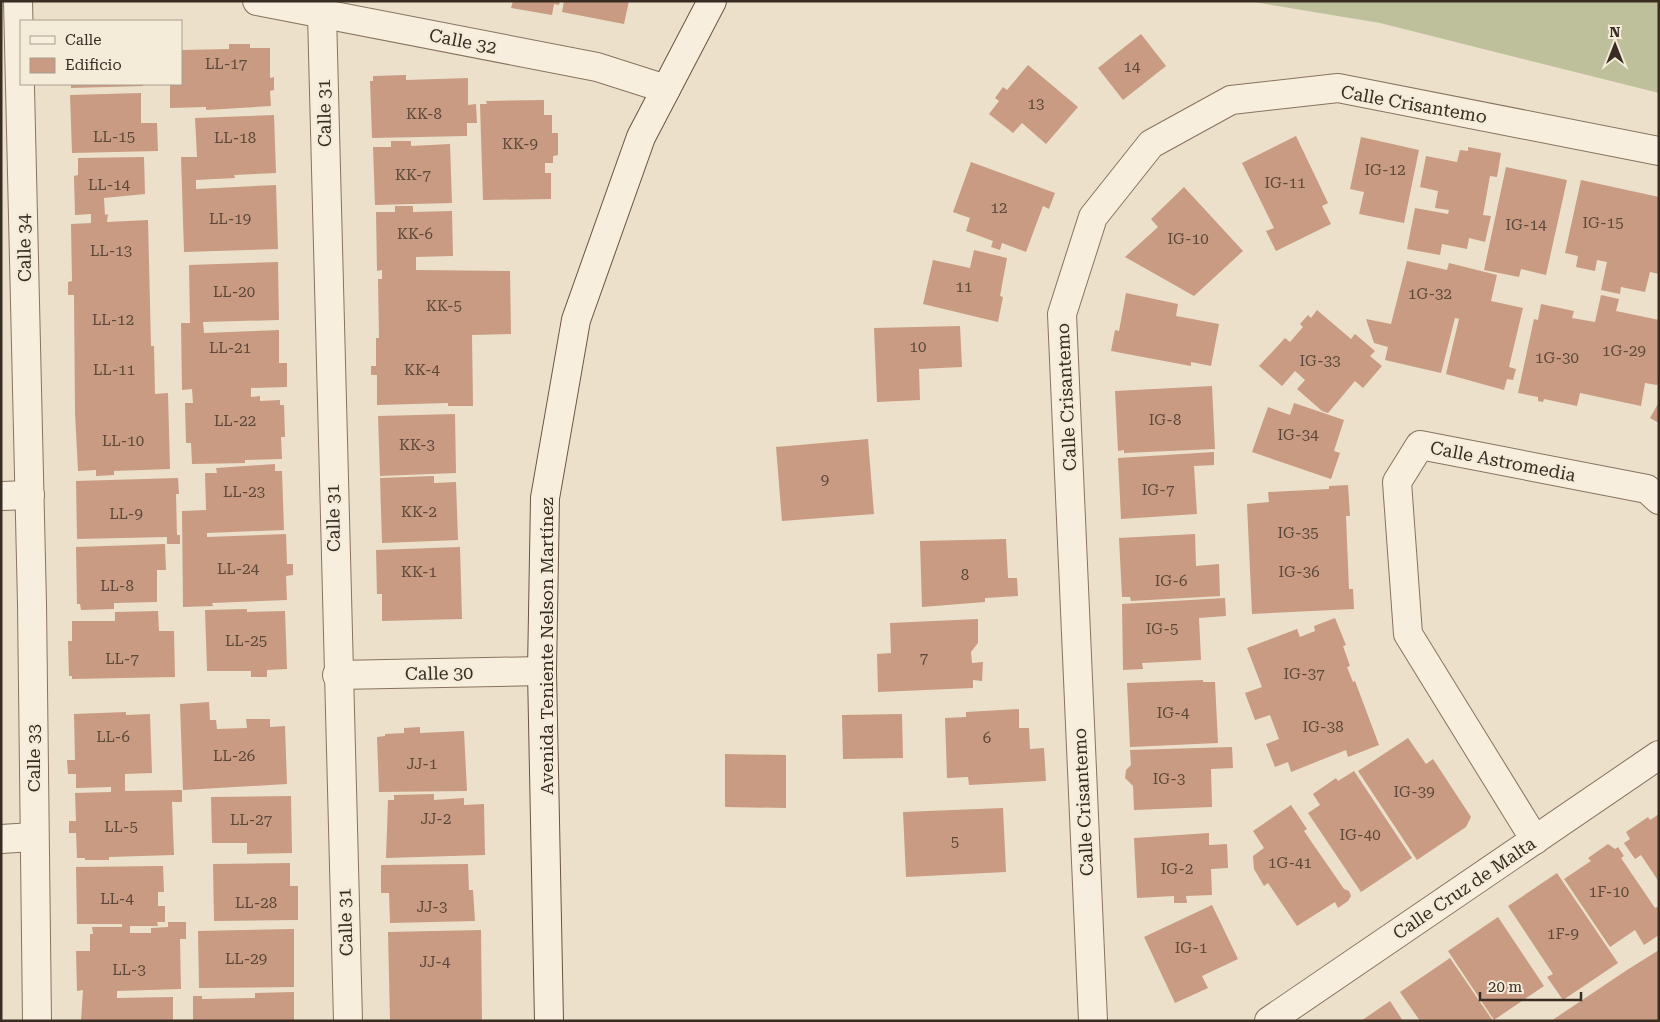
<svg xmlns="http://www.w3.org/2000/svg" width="1660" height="1022" font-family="'Roboto Serif',serif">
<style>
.cemetery{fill:#bec09c}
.building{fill:#c89b82}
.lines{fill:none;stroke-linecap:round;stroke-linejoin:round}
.street-casing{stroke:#88735f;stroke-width:30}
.secondary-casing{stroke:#6a5442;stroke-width:30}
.street{stroke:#f7eedd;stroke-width:28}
.secondary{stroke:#f7eedd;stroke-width:28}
.labels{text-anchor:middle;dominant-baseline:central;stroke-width:4.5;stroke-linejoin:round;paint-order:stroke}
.number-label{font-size:15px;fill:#5d483a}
.street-label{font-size:18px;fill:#392c22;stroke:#f4ebd9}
</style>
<rect width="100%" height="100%" fill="#ece0ca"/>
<path class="cemetery" d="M1248,1H1659V93L1380,23Z"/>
<g class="building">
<path d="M513,1H560L559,5L554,4L552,15L511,8Z"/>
<path d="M564,1H629L624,24L562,12Z"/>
<path d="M1141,34L1166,66L1123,100L1098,68Z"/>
<path d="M229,44H250V48H270V78L274,77V90L270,91L271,106L206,110V107L170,108V84H181V50L229,49Z"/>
<path d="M1028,65L1078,107L1046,144L1022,123L1013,133L989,114L999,101L995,98L1003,87L1007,90Z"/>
<path d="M406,75V80L468,78V105L476,104L477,123H467V136L372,138L370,81H373V76Z"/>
<path d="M71,84H143V86L71,88Z"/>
<path d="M141,93V123H157L158,151L72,153L70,95Z"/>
<path d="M544,100V115H552V133H558V155L553,156V163H545V173H551V199L483,200L480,104H487L486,101Z"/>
<path d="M274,115L276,173L234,175L235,178L196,180V189L276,185L278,249L184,252L181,157H197L195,118Z"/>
<path d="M1296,136L1328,203L1322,206L1331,224L1276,251L1266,231L1274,228L1242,163Z"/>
<path d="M1361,137L1419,150L1404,223L1359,214L1364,192L1350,189Z"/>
<path d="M391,141H411V146L450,144L452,203L375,205L373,147H391Z"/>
<path d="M1468,147L1501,153L1497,177L1490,176L1483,215L1491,216L1485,242L1469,238L1467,249L1442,244L1440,255L1407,249L1415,208L1448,214L1449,210L1435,208L1438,191L1420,187L1426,156L1457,162L1460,150L1468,151Z"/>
<path d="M144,157L145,194L104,198L105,215L108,214L107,222L148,220L151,346H154L155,394L168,393L170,469L114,471V475L96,476V470L78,471L75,413L74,295H68V282L72,281L71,224L91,223V214L75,215L74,176L78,175V158Z"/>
<path d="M971,162L1055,193L1049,209L1043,206L1026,252L1002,243L1000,250L991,247L993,241L966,231L970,218L953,212Z"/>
<path d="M1506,167L1567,180L1546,275L1521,269L1519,277L1484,270Z"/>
<path d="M1581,180L1659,197V274L1650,272L1645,292L1621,287L1620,294L1601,290L1607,262L1597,260L1595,271L1576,267L1578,256L1565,253Z"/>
<path d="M1184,187L1243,251L1194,296L1125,257L1158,227L1151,219Z"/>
<path d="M395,206H413V212L452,211L453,256L416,257V270L510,271L511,334L472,335L473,406H448V403L377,405V375H371V366H376V338H379L378,279H382V270L377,271L376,212H395Z"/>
<path d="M974,250L1007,258L1000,296L1003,297L998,322L923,304L933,260L970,268Z"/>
<path d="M1407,261L1447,270L1449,263L1497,275L1491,301L1523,308L1509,367L1516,369L1513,380L1507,379L1504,390L1446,374L1459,319L1455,318L1441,373L1385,360L1388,347L1374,343L1366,319L1391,324Z"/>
<path d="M278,262L279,320L203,322L204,333L279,330V363H287V387L251,388V397L260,396V401L280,400V405H284L285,437H281L282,459L245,460V463L192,464L191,443H186L185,403H193L192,389L182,390L181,323H190L189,265Z"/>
<path d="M1126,293L1178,304L1176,316L1219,324L1211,366L1191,362V366L1111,351L1115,330L1119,331Z"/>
<path d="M1601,295L1619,299L1616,311L1659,320V380L1657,385L1645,383L1641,406L1580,393L1577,406L1544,399L1543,402L1538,401V397L1518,393L1534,319L1538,320L1541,304L1574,311L1572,318L1595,322Z"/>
<path d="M1317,310L1351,339L1355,334L1375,351L1370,356L1382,366L1363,388L1355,381L1328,413L1322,411L1297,389L1305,380L1295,371L1282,386L1259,366L1285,338L1290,342L1303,327L1300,324L1308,315L1311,318Z"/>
<path d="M960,326L962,367L919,369L920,400L877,402L874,328Z"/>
<path d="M1212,386L1215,449L1124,453V450L1118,451L1115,391Z"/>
<path d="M1659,402V423L1650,418Z"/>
<path d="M1294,403L1344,420L1334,451L1340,453L1331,479L1252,452L1268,407L1290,415Z"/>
<path d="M455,414L456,473L380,476L378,416Z"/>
<path d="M868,439L874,514L782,521L776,447Z"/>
<path d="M1214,452V465L1194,466L1197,514L1121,519L1118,458Z"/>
<path d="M275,464V471H282L284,530L207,533V537L286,534L287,564H293V575L286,576L287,600L212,603L213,606L183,607L182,511L206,510L205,473H217L216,468Z"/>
<path d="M434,476V483L456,482L458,540L382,543L380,478Z"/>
<path d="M178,478L179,494H176L177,535H180V544H167V537L77,539L76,481Z"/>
<path d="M1348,485L1350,516H1346L1349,589H1353L1354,609L1252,614L1247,504L1269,502L1268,492L1329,489V486Z"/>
<path d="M1195,534L1196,566L1219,564L1220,596L1131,601L1130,597H1122L1119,538Z"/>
<path d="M1006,539L1008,578H1017L1018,596L985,598V602L922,607L920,541Z"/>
<path d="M165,544L166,570H157V602L114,603V609L81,610L80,604H77L76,547Z"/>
<path d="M460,547L462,619L382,621V594H377L376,550Z"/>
<path d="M1225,598L1226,616L1199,618L1201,660L1142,663L1143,669L1123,670L1122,604Z"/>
<path d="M247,609V612L285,611L287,669L267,670V677H251V671H207L205,610Z"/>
<path d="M158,611L159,631H174L175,677L72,679V676H69L68,641H72V621H115V612Z"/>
<path d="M1335,618L1346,645L1343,646L1350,666L1347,667L1353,682L1355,681L1379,745L1348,757L1346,750L1291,772L1288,762L1275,767L1266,744L1279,739L1270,715L1255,720L1245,693L1262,687L1247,648L1297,629L1300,637L1315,631L1314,626Z"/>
<path d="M978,619V643L971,652L972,663L983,662L982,681L973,680V688L878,692L877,654L891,653L890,623Z"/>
<path d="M1203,680V682H1215L1218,743L1130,747L1127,683Z"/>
<path d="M209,702L210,720H216L217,729L247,728L246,719H270V727L285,726L287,784L183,790L180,704Z"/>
<path d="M1019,709V728H1029L1030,749L1044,748L1046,781L969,785L968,777L947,778L945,718L966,717V712Z"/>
<path d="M126,712V715L150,714L152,773L125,774V791L182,790V802H172L174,855L109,857V860H85V858H77L76,833H69V821H76L75,793L111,792V787L76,788V774H68L67,760H75L74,714Z"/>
<path d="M902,714L903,758L843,759L842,715Z"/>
<path d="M420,727V733L464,731L467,791L379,792L377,737L385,736V734L404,733V728Z"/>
<path d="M1408,738L1426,764L1433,759L1471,817L1466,827L1417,860L1358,771Z"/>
<path d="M1232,747L1233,768L1211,769L1212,807L1134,810L1133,786L1125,778L1126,770L1131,765L1130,750Z"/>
<path d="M725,754L786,755V808L725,807Z"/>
<path d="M1354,771L1412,858L1361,892L1308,813L1320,805L1313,794L1336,778L1338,781Z"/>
<path d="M434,794V800L464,798V805L484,804L485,855L386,858L388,800H394V795Z"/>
<path d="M291,796L292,853L247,854V843H212L211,797Z"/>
<path d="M1291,805L1307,829L1304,831L1344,889L1349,891L1351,896L1348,901L1338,908L1335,902L1297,926L1268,883L1264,886L1254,869L1253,856L1264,848L1253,831Z"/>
<path d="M1003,808L1006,872L906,877L903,812Z"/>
<path d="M1659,814V882L1641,855L1635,859L1624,843L1630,839L1626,832L1648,817L1650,820Z"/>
<path d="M1209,833V845L1227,844L1228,868L1211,869L1212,895L1186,896L1187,903H1174V896L1137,898L1134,838Z"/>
<path d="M1608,844L1615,849L1618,847L1624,856L1621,858L1655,908L1659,906V935L1644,945L1635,930L1610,947L1564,879L1591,861L1588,858Z"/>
<path d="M290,863V886H298V920L214,921L213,864Z"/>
<path d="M468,864L469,890H473L475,921L390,923L389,893H381V865Z"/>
<path d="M163,866L164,892H158V906H165V922H157L158,926H130V933H151V928L168,927V922H186V939H180L181,989L117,991V998L173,997V1021H81L83,990L77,991L76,951H90V934H93L92,927H122V924H77L76,867Z"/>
<path d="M1557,873L1618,963L1563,1000L1547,977L1553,974L1508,906Z"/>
<path d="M1212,905L1238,959L1202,976L1208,988L1175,1003L1144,937Z"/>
<path d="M1498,917L1544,986L1494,1020L1448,951Z"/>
<path d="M294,929V987L199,988L198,931Z"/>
<path d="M481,930L482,1021H390L388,932Z"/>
<path d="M1659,950V1021H1551L1627,970Z"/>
<path d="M1450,958L1493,1021H1420L1400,992Z"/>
<path d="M294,992V1021H193V996H202V999L255,998V993Z"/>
<path d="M1390,1001L1403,1021H1361Z"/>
</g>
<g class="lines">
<g class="street-casing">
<g id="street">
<path d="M18,1L32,604L37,1021"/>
<path d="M257,1L597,67L666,89"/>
<path d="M322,14L348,1021"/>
<path d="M1,496L30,495"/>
<path d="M337,675L542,671"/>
<path d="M1,839L33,837"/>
<path d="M1535,840L1408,634L1397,482L1420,445L1647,489L1659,500"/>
<path d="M1093,1021L1062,314L1093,217L1151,144L1231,100L1338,88L1659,151"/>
<path d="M1269,1021L1659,755"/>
</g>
</g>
<g class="secondary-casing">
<path id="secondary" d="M549,1021L542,671L545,498L576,320L641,137L712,1"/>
</g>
<use href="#street" class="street"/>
<use href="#secondary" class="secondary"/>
</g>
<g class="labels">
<g class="number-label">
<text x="226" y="64">LL-17</text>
<text x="1132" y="67">14</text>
<text x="1036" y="104">13</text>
<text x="424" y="114">KK-8</text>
<text x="114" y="137">LL-15</text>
<text x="235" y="138">LL-18</text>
<text x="520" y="144">KK-9</text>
<text x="1385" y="170">IG-12</text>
<text x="413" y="175">KK-7</text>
<text x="1285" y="183">IG-11</text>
<text x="109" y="185">LL-14</text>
<text x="999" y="208">12</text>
<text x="230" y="219">LL-19</text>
<text x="1603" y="223">IG-15</text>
<text x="1526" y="225">IG-14</text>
<text x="415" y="234">KK-6</text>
<text x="1188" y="239">IG-10</text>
<text x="111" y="251">LL-13</text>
<text x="964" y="287">11</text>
<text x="234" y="292">LL-20</text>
<text x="1430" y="294">1G-32</text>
<text x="444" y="306">KK-5</text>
<text x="113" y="320">LL-12</text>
<text x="918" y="347">10</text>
<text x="230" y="348">LL-21</text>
<text x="1624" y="351">1G-29</text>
<text x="1557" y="358">1G-30</text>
<text x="1320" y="361">IG-33</text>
<text x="114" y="370">LL-11</text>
<text x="422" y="370">KK-4</text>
<text x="1165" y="420">IG-8</text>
<text x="235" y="421">LL-22</text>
<text x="1298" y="435">IG-34</text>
<text x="123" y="441">LL-10</text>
<text x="417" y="445">KK-3</text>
<text x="825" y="480">9</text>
<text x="1158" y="490">IG-7</text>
<text x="244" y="492">LL-23</text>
<text x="419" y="512">KK-2</text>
<text x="126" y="514">LL-9</text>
<text x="1298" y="533">IG-35</text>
<text x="238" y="569">LL-24</text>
<text x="419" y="572">KK-1</text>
<text x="1299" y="572">IG-36</text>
<text x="965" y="575">8</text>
<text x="1171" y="581">IG-6</text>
<text x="117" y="586">LL-8</text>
<text x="1162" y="629">IG-5</text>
<text x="246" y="641">LL-25</text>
<text x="924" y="658">7</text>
<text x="122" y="659">LL-7</text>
<text x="1304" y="674">IG-37</text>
<text x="1173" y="713">IG-4</text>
<text x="1323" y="727">IG-38</text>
<text x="113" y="737">LL-6</text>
<text x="987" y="738">6</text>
<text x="234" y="756">LL-26</text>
<text x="422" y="764">JJ-1</text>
<text x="1169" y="779">IG-3</text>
<text x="1414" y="792">IG-39</text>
<text x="436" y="819">JJ-2</text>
<text x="251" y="820">LL-27</text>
<text x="121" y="827">LL-5</text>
<text x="1360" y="835">IG-40</text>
<text x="955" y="842">5</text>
<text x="1290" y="863">1G-41</text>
<text x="1177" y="869">IG-2</text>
<text x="1609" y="892">1F-10</text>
<text x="117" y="899">LL-4</text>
<text x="256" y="903">LL-28</text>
<text x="432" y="907">JJ-3</text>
<text x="1563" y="934">1F-9</text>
<text x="1191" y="948">IG-1</text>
<text x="246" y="959">LL-29</text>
<text x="435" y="962">JJ-4</text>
<text x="129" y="970">LL-3</text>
</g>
<g class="street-label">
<text transform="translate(463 41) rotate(11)">Calle 32</text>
<text transform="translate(1414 104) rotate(10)">Calle Crisantemo</text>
<text transform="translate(324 113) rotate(-91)">Calle 31</text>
<text transform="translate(24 248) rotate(-91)">Calle 34</text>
<text transform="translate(1066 397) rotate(-93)">Calle Crisantemo</text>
<text transform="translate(1503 461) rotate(11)">Calle Astromedia</text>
<text transform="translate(333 518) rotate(-91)">Calle 31</text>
<text transform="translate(546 646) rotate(-90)">Avenida Teniente Nelson Martínez</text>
<text transform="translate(439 673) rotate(-1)">Calle 30</text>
<text transform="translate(33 758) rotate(-90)">Calle 33</text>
<text transform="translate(1083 802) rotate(-93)">Calle Crisantemo</text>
<text transform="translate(1464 888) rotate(-34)">Calle Cruz de Malta</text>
<text transform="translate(345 922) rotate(-92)">Calle 31</text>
</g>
</g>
<rect width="1660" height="1022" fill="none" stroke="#392c22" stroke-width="5"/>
<rect x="20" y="20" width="162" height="65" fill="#f4ebd9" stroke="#a99f90"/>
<rect x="30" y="36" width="25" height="8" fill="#f7eedd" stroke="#a99f90"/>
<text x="65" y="45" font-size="15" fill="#392c22">Calle</text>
<rect x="30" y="58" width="25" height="15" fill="#c89b82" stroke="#a99f90"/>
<text x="65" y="70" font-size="15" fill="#392c22">Edificio</text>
<g transform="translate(1615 45)" stroke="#f4ebd9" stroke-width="4" paint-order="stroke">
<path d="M0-4L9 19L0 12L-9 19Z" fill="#392c22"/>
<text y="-8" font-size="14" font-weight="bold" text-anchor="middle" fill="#392c22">N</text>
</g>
<path d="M1480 992v8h101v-8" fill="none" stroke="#392c22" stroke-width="2.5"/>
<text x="1488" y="992" font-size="15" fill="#392c22" stroke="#f4ebd9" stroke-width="4" paint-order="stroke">20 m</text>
</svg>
